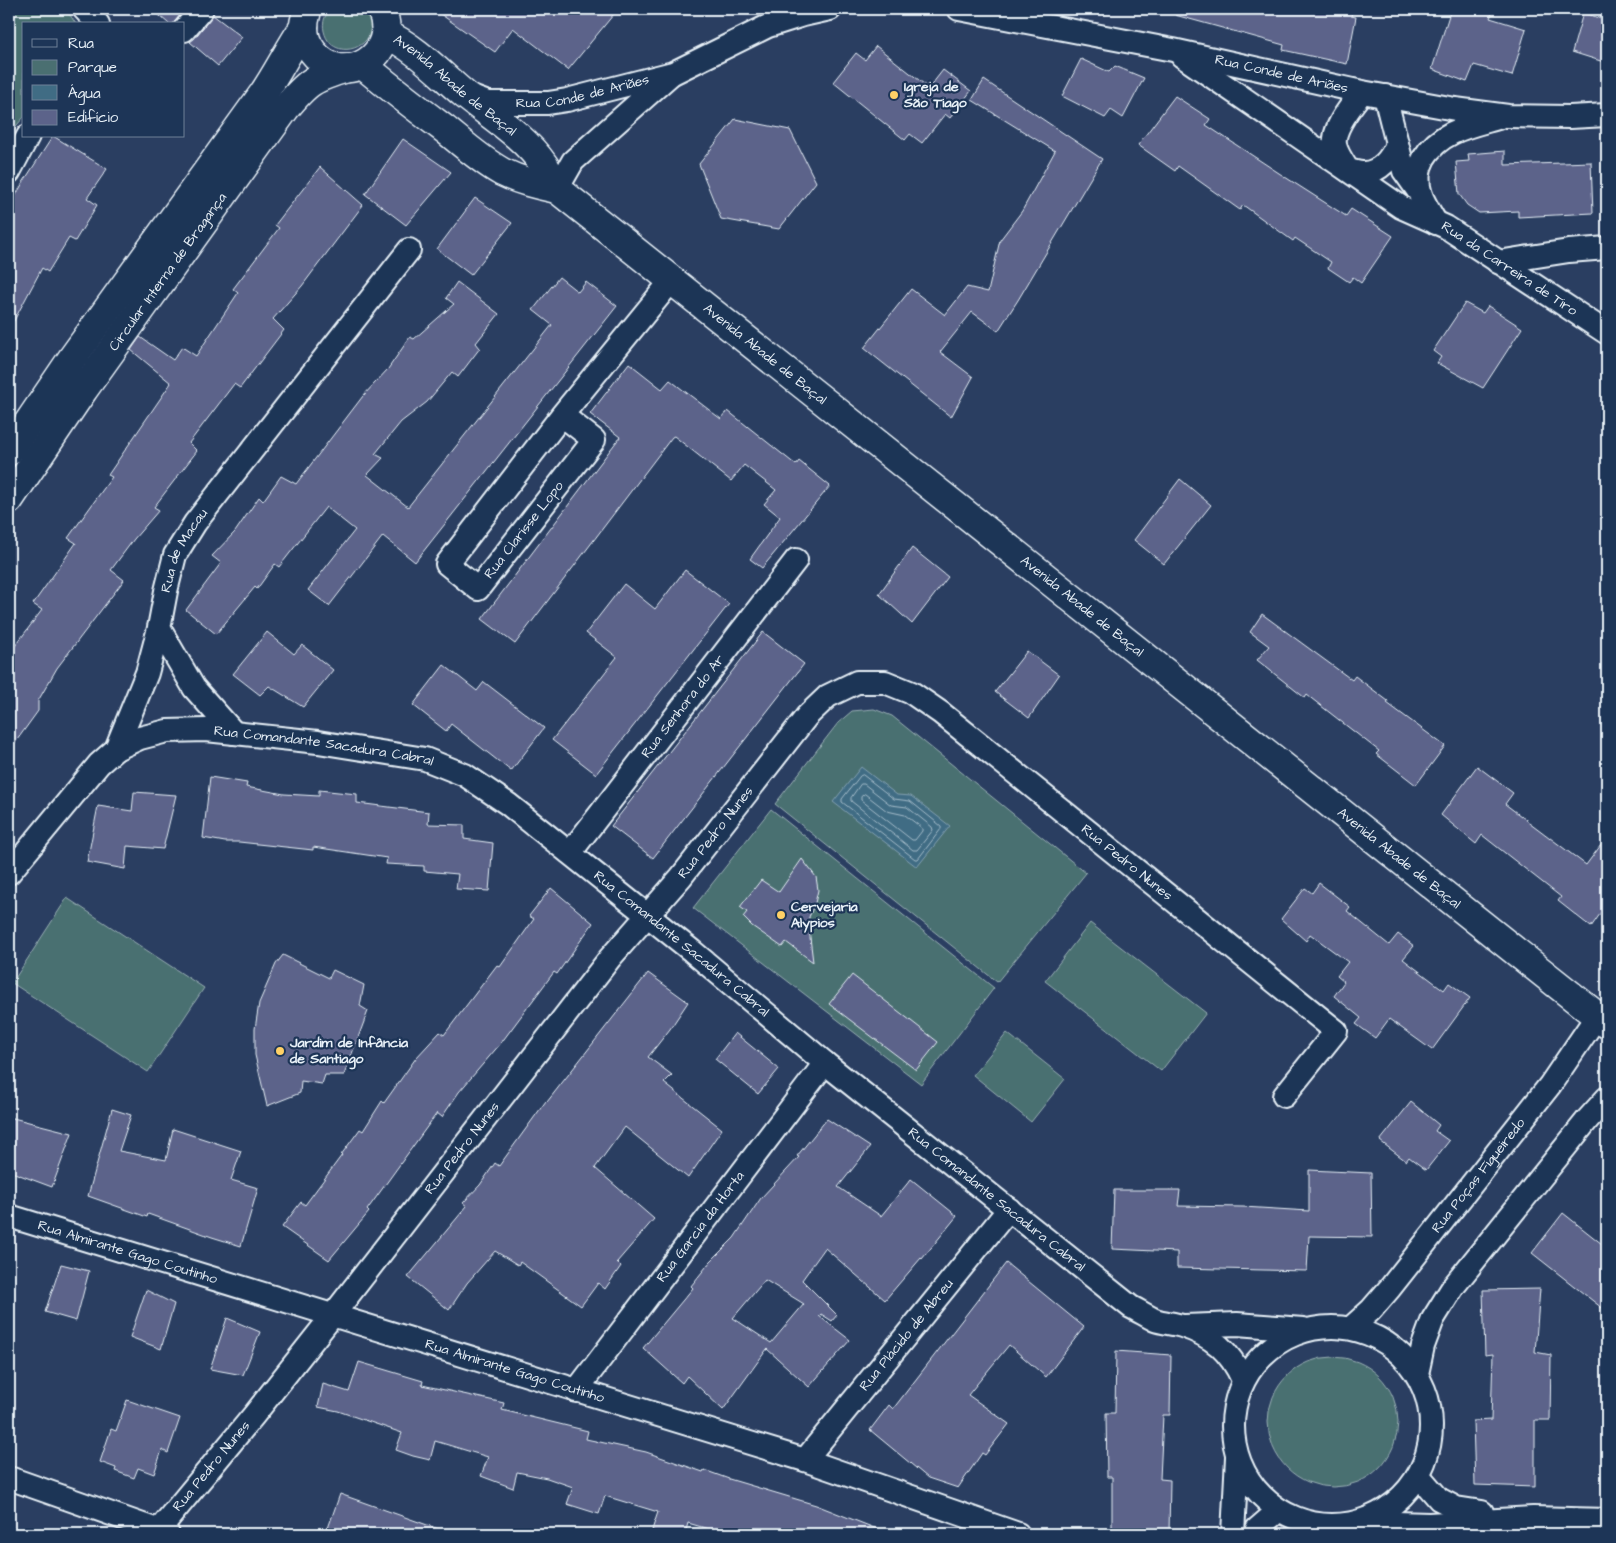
<svg xmlns="http://www.w3.org/2000/svg" width="1616" height="1543" font-family="'Architects Daughter',sans-serif">
<style>
.green{fill:#4a6f71;stroke:#99b0b4}
.water{fill:#406c84;stroke:#83a1b2}
.lines{fill:none;stroke-linecap:round;stroke-linejoin:round}
.shore{stroke:#a5bcca;stroke-width:1}
.building{fill:#5c638a;stroke:#e8f1f8;fill-rule:evenodd}
.street-casing{stroke:#e8f1f8;stroke-width:26}
.primary-casing{stroke:#e8f1f8;stroke-width:31}
.street{stroke:#1d3557;stroke-width:22}
.primary{stroke:#1d3557;stroke-width:28}
.poi-dot{fill:#ffd166;stroke:#1d3557;stroke-width:2}
.labels{text-anchor:middle;dominant-baseline:central;stroke-width:4.5;stroke-linejoin:round;paint-order:stroke}
.street-label{font-size:14px;fill:#e8f1f8;stroke:#1d3557}
.poi-label{font-size:14px;font-weight:bold;fill:#e8f1f8;stroke:#1d3557;text-anchor:start}
</style>
<rect width="100%" height="100%" fill="#2a3e61"/>
<filter id="ink" filterUnits="userSpaceOnUse"><feTurbulence type="fractalNoise" baseFrequency=".02" numOctaves="2"/><feDisplacementMap in="SourceGraphic" scale="10" xChannelSelector="R" yChannelSelector="G"/><feConvolveMatrix kernelMatrix="1 2 1 2 8 2 1 2 1" color-interpolation-filters="sRGB"/></filter>
<g filter="url(#ink)">
<g class="green">
<path d="M9,9H66L76,24H24V117L9,134Z"/>
<path d="M330,9H364C390,45 332,67 324,31C322,22 325,15 330,9Z"/>
<path d="M874,709L892,716L1086,873L997,982L775,804L838,723L852,711Z"/>
<path d="M771,809L994,988L921,1084L693,908Z"/>
<path d="M67,898L204,988L148,1072L12,983Z"/>
<path d="M1090,923L1206,1013L1161,1071L1045,981Z"/>
<path d="M1007,1033L1065,1079L1031,1122L973,1075Z"/>
<circle cx="1333" cy="1422" r="65"/>
</g>
<path class="water" d="M861,767L897,795L911,796L950,826L917,867L833,802Z"/>
<g class="lines">
<g class="shore">
<path d="M863,775L894,799L910,801L941,826V829L918,859H915L842,802V799L860,776Z"/>
<path d="M861,784H864L891,805L907,807L932,827L933,830L917,850H913L851,801V798Z"/>
<path d="M865,794L887,811L905,815L922,828V831L915,840H912L861,800V797Z"/>
</g>
</g>
<g class="building">
<path d="M152,9H185L173,24H169Z"/>
<path d="M433,9H618L568,70L513,28L495,52Z"/>
<path d="M1176,9H1353L1351,16L1356,17L1347,64L1283,50L1284,45L1175,15Z"/>
<path d="M1451,9H1494L1490,18L1526,29L1512,76L1474,65L1467,82L1432,69Z"/>
<path d="M1583,13L1607,20V63L1572,52Z"/>
<path d="M213,15L242,37L218,66L190,42L194,39Z"/>
<path d="M876,46L929,88L943,70L971,91L950,118L945,114L922,143L910,134L905,140L833,82L856,53L865,60Z"/>
<path d="M1081,59L1109,72L1115,66L1144,78L1123,118L1111,110L1105,118L1062,96Z"/>
<path d="M984,80L1102,159L1018,300L998,331L972,312L940,352L973,377L951,417L864,348L911,289L945,315L967,287L988,292L1000,240L1022,211L1055,151L972,100Z"/>
<path d="M1175,96L1210,119L1206,125L1285,177L1346,216L1351,209L1393,236L1361,283L1353,277L1349,282L1328,268L1331,262L1295,238L1293,241L1243,205L1240,210L1178,166L1175,171L1138,145Z"/>
<path d="M735,119L790,130L816,182L779,229L721,219L699,164Z"/>
<path d="M53,136L107,169L87,198L97,205L75,241L69,238L48,272L42,268L9,330V207L24,181Z"/>
<path d="M403,139L451,172L406,225L365,194Z"/>
<path d="M1505,151V165L1591,162L1593,213L1518,217V211L1479,213L1467,205L1459,194L1456,162L1469,161L1468,154Z"/>
<path d="M320,167L363,205L302,286L273,319L284,330L240,388L234,384L189,443L197,451L154,507L159,510L134,539L111,570L124,580L57,668L38,701V711L9,751V654L42,610L33,604L76,543L68,538L112,477L108,475L171,383L131,350L140,337L173,360L182,347L196,356L238,293L233,289L279,228L275,225Z"/>
<path d="M475,198L512,223L471,275L437,249Z"/>
<path d="M559,277L578,292L586,282L617,306L415,562L383,536L329,606L308,590L355,530L326,507L279,567L275,564L257,589L255,587L216,634L186,610L221,563L212,556L235,532L259,497L263,501L281,476L296,484L363,396L388,369L410,337L414,339L454,304L446,298L457,282L499,314L476,343L480,348L458,377L452,372L427,402L401,422L375,454L383,458L367,475L408,507L552,325L533,310Z"/>
<path d="M1465,303L1483,313L1488,306L1522,328L1483,388L1437,363L1441,357L1433,351Z"/>
<path d="M629,363L662,389L670,380L721,419L728,411L796,465L799,461L830,486L762,568L750,559L780,517L764,504L776,490L744,465L731,481L674,436L672,437L515,644L482,619L620,437L590,414Z"/>
<path d="M1180,479L1211,505L1164,564L1134,540Z"/>
<path d="M912,548L948,577L912,624L879,594Z"/>
<path d="M685,570L729,604L596,774L552,740L617,657L586,633L624,584L655,609Z"/>
<path d="M1262,614L1352,680L1355,676L1388,701L1387,703L1445,746L1416,785L1376,754L1379,751L1307,695L1305,698L1257,660L1269,646L1250,632Z"/>
<path d="M267,632L294,654L302,645L333,670L303,707L269,686L260,695L233,674Z"/>
<path d="M763,632L804,664L653,858L611,826Z"/>
<path d="M1027,651L1059,675L1029,718L995,692Z"/>
<path d="M444,665L477,691L484,682L544,728L511,771L451,724L446,731L413,705Z"/>
<path d="M1477,766L1513,793L1505,804L1586,865L1607,837V904L1591,927L1558,901L1561,897L1482,835L1476,844L1441,815Z"/>
<path d="M210,777L247,783L246,787L284,794L319,796V790L357,794V803L429,812L428,824L464,825V839L493,843L489,891L456,889L458,874L424,871V866L386,864L387,858L313,847V850L239,842H225L203,838Z"/>
<path d="M134,792L176,795L163,849L127,846L125,869L87,862L98,806L132,811Z"/>
<path d="M802,859L816,877L818,890L815,903L809,917V929L813,962L786,942L782,947L752,926L743,917L747,912L740,907L761,880L779,892Z"/>
<path d="M1319,883L1350,907L1347,911L1389,945L1398,934L1414,946L1403,959L1444,990L1449,983L1470,998L1432,1050L1389,1019L1375,1038L1356,1024L1361,1018L1334,996L1344,982L1337,976L1348,962L1310,934L1306,941L1281,919L1305,888L1312,893Z"/>
<path d="M551,888L593,923L557,974L554,972L501,1043L459,1092L442,1117L437,1113L367,1210L369,1212L329,1260L282,1227L301,1202L305,1205L342,1155H341L360,1129L363,1131L382,1101L384,1103L416,1058L440,1032L444,1035L497,965L500,967L534,919L529,916Z"/>
<path d="M283,955L329,978L333,970L364,985L360,1006L368,1011L344,1075H325L322,1084L301,1081L300,1093L267,1106L255,1055V1029L259,1003L276,964Z"/>
<path d="M648,973L688,1002L670,1029L648,1057L672,1075L664,1083L722,1129L688,1178L625,1127L595,1168L654,1219L617,1262L621,1266L605,1289L598,1283L581,1306L520,1262L518,1265L495,1251L467,1283L449,1310L408,1277L467,1206L463,1203L480,1185L495,1163L499,1166L546,1101L547,1102Z"/>
<path d="M852,975L938,1042L916,1070L829,1004Z"/>
<path d="M735,1033L779,1069L758,1094L715,1059Z"/>
<path d="M1411,1102L1439,1125L1435,1131L1449,1141L1426,1170L1409,1157L1406,1161L1380,1141Z"/>
<path d="M112,1109L131,1115L119,1151L166,1160L173,1129L241,1151L231,1180L258,1188L241,1246L212,1237L148,1214L147,1217L88,1196Z"/>
<path d="M9,1117L72,1133L52,1187L9,1171Z"/>
<path d="M827,1119L870,1147L838,1187L881,1216L911,1179L957,1216L922,1259L921,1258L885,1300L825,1248L802,1280L837,1315L832,1321L821,1314L819,1316L850,1340L809,1387L767,1349L723,1410L687,1376L682,1383L643,1348L693,1288L691,1286L710,1262L734,1238L761,1198L799,1157L797,1156ZM765,1280L804,1304L771,1343L733,1318Z"/>
<path d="M1309,1170L1371,1173L1372,1237L1309,1236L1307,1271L1177,1268V1252L1112,1249L1114,1190H1180L1178,1206L1243,1207L1309,1211Z"/>
<path d="M1563,1213L1607,1248V1312L1532,1253Z"/>
<path d="M1006,1263L1084,1327L1046,1377L1009,1345L981,1379L968,1395L1009,1424L985,1455L982,1453L958,1488L928,1478L870,1430L889,1405L893,1409Z"/>
<path d="M61,1264L89,1271L76,1321L45,1312Z"/>
<path d="M1540,1289L1535,1352L1551,1355L1550,1420H1535V1487L1475,1485L1473,1421L1491,1420L1493,1354L1485,1355L1483,1290Z"/>
<path d="M146,1290L174,1304L161,1349L130,1337Z"/>
<path d="M227,1318L260,1332L243,1375L210,1369Z"/>
<path d="M1116,1351L1171,1355L1170,1415H1163L1160,1479L1170,1480L1169,1534H1112V1477H1107L1106,1413H1115Z"/>
<path d="M359,1362L423,1381L422,1385L504,1403L502,1410L588,1431L586,1439L646,1452L703,1472L704,1470L729,1479L816,1505L887,1533V1534H725L688,1523L685,1534H662L652,1530L658,1512L605,1496L599,1514L567,1504L573,1487L547,1478L517,1472L513,1488L481,1476L488,1457L435,1441L430,1460L413,1456L396,1450L402,1433L338,1411L318,1407L323,1384L349,1392Z"/>
<path d="M127,1400L180,1418L168,1453L162,1450L154,1474L138,1468L134,1478L115,1471L116,1468L100,1462L111,1429L116,1431Z"/>
<path d="M340,1494L447,1532V1534H326Z"/>
</g>
<g class="lines">
<g class="street-casing">
<g id="street">
<path d="M84,9L98,24"/>
<path id="s1" d="M959,9L1173,50L1362,92L1455,109L1508,116L1570,117L1607,115"/>
<path d="M184,30L202,9"/>
<path id="s2" d="M1182,56L1401,207L1446,227L1607,333"/>
<path d="M1362,92C1352,105 1332,128 1335,145C1337,154 1343,162 1348,170C1353,171 1359,173 1364,173C1380,172 1391,158 1397,144"/>
<path id="s3" d="M469,96L488,103H548L567,100L673,73L768,26L803,15L830,9"/>
<path d="M1385,96L1404,171L1421,195"/>
<path d="M9,172L28,136"/>
<path d="M557,189L573,161L670,75"/>
<path d="M1436,223C1431,214 1425,205 1421,195C1417,183 1418,169 1424,158C1440,131 1470,126 1498,118"/>
<path d="M1498,262L1569,251L1607,248"/>
<path d="M562,415L594,440L478,589L447,564L562,415L672,280"/>
<path d="M159,628L194,688L234,733"/>
<path id="s4" d="M116,749L140,738L167,731L206,730L318,742L425,759L465,775L508,804L692,951L825,1063L1131,1307C1139,1311 1147,1316 1155,1320C1163,1323 1173,1323 1182,1326C1213,1336 1230,1351 1243,1380"/>
<path id="s5" d="M570,853L796,560"/>
<path id="s6" d="M9,873L99,764L116,749L147,673L159,628L166,591L175,555L195,523L409,250"/>
<path id="s7" d="M9,1216L805,1460L1018,1534"/>
<path d="M1185,1326L1237,1324L1303,1329"/>
<circle cx="1332" cy="1426" r="99"/>
<path id="s8" d="M1351,1328L1371,1310L1390,1288L1550,1085L1597,1016"/>
<path d="M1417,1374L1423,1346L1433,1319L1453,1287L1588,1119L1607,1098"/>
<path id="s9" d="M576,1391L825,1063"/>
<path id="s10" d="M805,1460L1009,1209"/>
<path d="M1419,1476L1439,1499L1456,1508L1482,1512"/>
<path d="M9,1478L168,1534"/>
<path d="M1363,1522L1429,1524L1533,1518L1607,1520"/>
<path id="s11" d="M158,1531L254,1415L333,1315L610,958L681,877L807,716L828,696L857,682H885L912,693L941,713L1336,1031L1284,1096"/>
<path d="M1233,1534L1237,1457"/>
<path d="M1255,1534L1257,1529L1279,1510"/>
</g>
</g>
<g class="primary-casing">
<g id="primary">
<path d="M306,15C302,28 304,41 313,52C344,91 402,54 381,9"/>
<path id="s12" d="M386,34C416,48 439,73 464,94C491,116 524,136 544,165C549,173 552,181 557,189L1607,1024"/>
<path d="M363,65C390,88 418,109 447,131C464,145 482,161 502,172C520,181 538,185 557,189"/>
<path d="M9,451L73,357L263,94C278,72 289,49 304,27"/>
<path id="s13" d="M9,500L84,389L285,109C307,82 313,78 347,68"/>
</g>
</g>
<use href="#street" class="street"/>
<use href="#primary" class="primary"/>
</g>
</g>
<g class="poi-dot">
<circle cx="894" cy="95" r="5"/>
<circle cx="781" cy="915" r="5"/>
<circle cx="280" cy="1051" r="5"/>
</g>
<g class="labels">
<g class="street-label">
<text stroke="none"><textPath href="#s1" startOffset="329">Rua Conde de Ariães</textPath></text>
<text stroke="none"><textPath href="#s12" startOffset="86">Avenida Abade de Baçal</textPath></text>
<text stroke="none"><textPath href="#s3" startOffset="116">Rua Conde de Ariães</textPath></text>
<text stroke="none"><textPath href="#s2" startOffset="391">Rua da Carreira de Tiro</textPath></text>
<text stroke="none"><textPath href="#s13" startOffset="278">Circular Interna de Bragança</textPath></text>
<text stroke="none"><textPath href="#s12" startOffset="499">Avenida Abade de Baçal</textPath></text>
<text transform="translate(524 530) rotate(-52)">Rua Clarisse Lopo</text>
<text stroke="none"><textPath href="#s6" startOffset="375">Rua de Macau</textPath></text>
<text stroke="none"><textPath href="#s12" startOffset="904">Avenida Abade de Baçal</textPath></text>
<text stroke="none"><textPath href="#s5" startOffset="185">Rua Senhora do Ar</textPath></text>
<text stroke="none"><textPath href="#s4" startOffset="212">Rua Comandante Sacadura Cabral</textPath></text>
<text stroke="none"><textPath href="#s11" startOffset="894">Rua Pedro Nunes</textPath></text>
<text stroke="none"><textPath href="#s12" startOffset="1309">Avenida Abade de Baçal</textPath></text>
<text stroke="none"><textPath href="#s11" startOffset="1434">Rua Pedro Nunes</textPath></text>
<text stroke="none"><textPath href="#s4" startOffset="632">Rua Comandante Sacadura Cabral</textPath></text>
<text stroke="none"><textPath href="#s11" startOffset="489">Rua Pedro Nunes</textPath></text>
<text stroke="none"><textPath href="#s8" startOffset="199">Rua Poças Figueiredo</textPath></text>
<text stroke="none"><textPath href="#s4" startOffset="1038">Rua Comandante Sacadura Cabral</textPath></text>
<text stroke="none"><textPath href="#s9" startOffset="206">Rua Garcia da Horta</textPath></text>
<text stroke="none"><textPath href="#s7" startOffset="124">Rua Almirante Gago Coutinho</textPath></text>
<text stroke="none"><textPath href="#s10" startOffset="161">Rua Plácido de Abreu</textPath></text>
<text stroke="none"><textPath href="#s7" startOffset="529">Rua Almirante Gago Coutinho</textPath></text>
<text stroke="none"><textPath href="#s11" startOffset="84">Rua Pedro Nunes</textPath></text>
</g>
<g class="poi-label">
<text x="904" y="87">Igreja de<tspan x="904" dy="16">São Tiago</tspan></text>
<text x="791" y="907">Cervejaria<tspan x="791" dy="16">Alypios</tspan></text>
<text x="290" y="1043">Jardim de Infância<tspan x="290" dy="16">de Santiago</tspan></text>
</g>
</g>
<rect width="1616" height="1543" fill="none" stroke="#1d3557" stroke-width="30"/>
<rect x="15" y="15" width="1586" height="1513" fill="none" stroke="#e8f1f8" stroke-width="2" filter="url(#ink)"/>
<rect x="22" y="22" width="162" height="115" fill="#1d3557" stroke="#6e8097"/>
<rect x="32" y="39" width="25" height="8" fill="#1d3557" stroke="#6e8097"/>
<text x="68" y="48" font-size="15" fill="#e8f1f8">Rua</text>
<rect x="32" y="60" width="25" height="15" fill="#4a6f71" stroke="#6e8097"/>
<text x="68" y="72" font-size="15" fill="#e8f1f8">Parque</text>
<rect x="32" y="85" width="25" height="15" fill="#406c84" stroke="#6e8097"/>
<text x="68" y="98" font-size="15" fill="#e8f1f8">Água</text>
<rect x="32" y="110" width="25" height="15" fill="#5c638a" stroke="#6e8097"/>
<text x="68" y="122" font-size="15" fill="#e8f1f8">Edifício</text>
</svg>
